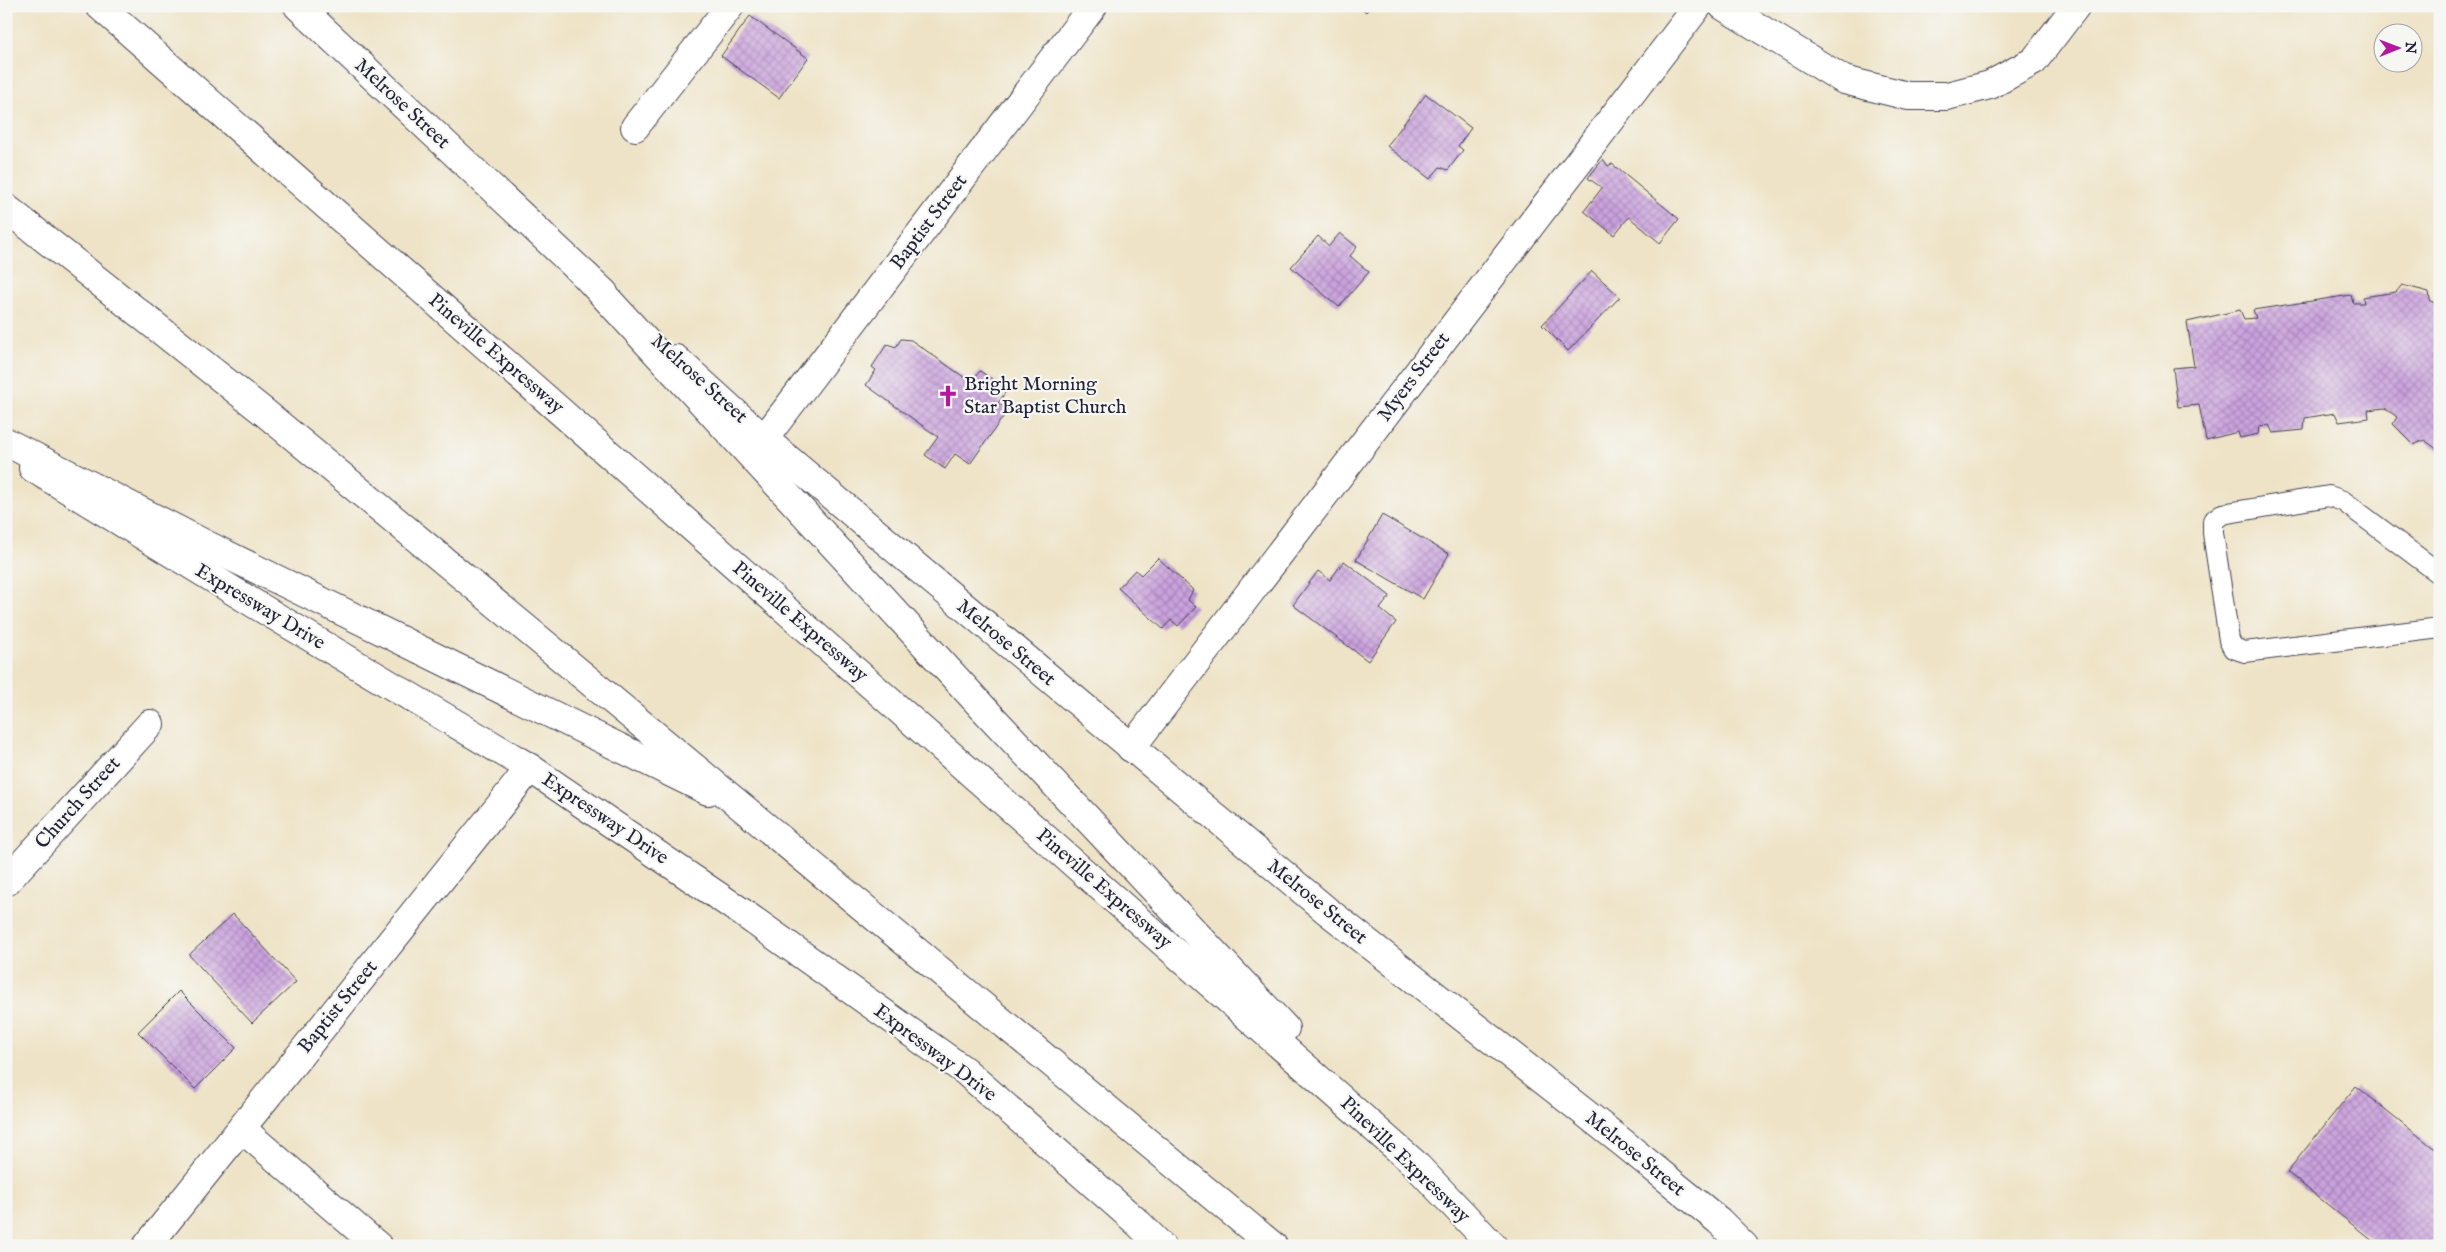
<svg xmlns="http://www.w3.org/2000/svg" width="2446" height="1252" font-family="'IM FELL English',serif">
<style>
.building{fill:url(#building-cross-hatch)}
.lines{fill:none;stroke-linecap:round;stroke-linejoin:round}
.service-casing{stroke:#413f50;stroke-width:22}
.minor-casing{stroke:#413f50;stroke-width:30}
.secondary-casing{stroke:#413f50;stroke-width:30}
.motorway-casing{stroke:#413f50;stroke-width:30}
.service{stroke:#fff;stroke-width:20}
.minor{stroke:#fff;stroke-width:28}
.secondary{stroke:#fff;stroke-width:28}
.motorway{stroke:#fff;stroke-width:28}
.labels{text-anchor:middle;dominant-baseline:central;stroke-width:4.5;stroke-linejoin:round;paint-order:stroke}
.street-label{font-size:20px;fill:#22223b;stroke:#f6f6f2}
.poi-label{font-size:20px;fill:#22223b;stroke:#f6f6f2;text-anchor:start}
</style>
<defs>
<pattern id="building-cross-hatch" width="8" height="8" patternUnits="userSpaceOnUse" patternTransform="scale(1.25)"><rect width="8" height="8" fill="#cba2de"/><path d="M0 0l8 8M0 8l8-8" fill="none" stroke="#a484b5"/></pattern>
</defs>
<rect width="100%" height="100%" fill="#f6f6f2"/>
<filter id="ink" filterUnits="userSpaceOnUse"><feTurbulence type="fractalNoise" baseFrequency=".02" numOctaves="2"/><feDisplacementMap in="SourceGraphic" scale="10" xChannelSelector="R" yChannelSelector="G"/><feConvolveMatrix kernelMatrix="1 2 1 2 8 2 1 2 1" color-interpolation-filters="sRGB"/></filter>
<filter id="wash" filterUnits="userSpaceOnUse"><feTurbulence type="fractalNoise" baseFrequency=".0096" numOctaves="4" result="noise"/><feDisplacementMap in="SourceGraphic" scale="20" xChannelSelector="R" yChannelSelector="G"/><feGaussianBlur stdDeviation="1.12" result="paint"/><feColorMatrix in="noise" values="0 0 0 0 0 0 0 0 0 0 0 0 0 0 0 0 0 1.4 0 .05"/><feComposite in="paint" operator="in"/></filter>
<g filter="url(#wash)">
<rect width="100%" height="100%" fill="#eee3c6"/>
<g id="blocks">
<g class="building">
<path d="M1359,6H1371L1366,12Z"/>
<path d="M750,16L808,58L779,98L721,56Z"/>
<path d="M1426,94L1471,128L1458,146L1463,150L1448,170L1440,167L1430,179L1387,146Z"/>
<path d="M1603,159L1608,166L1612,164L1679,219L1660,243L1629,217L1614,235L1584,211L1602,188L1588,178Z"/>
<path d="M1340,233L1357,247L1350,256L1369,272L1339,307L1291,267L1318,236L1329,246Z"/>
<path d="M1592,271L1620,297L1568,351L1542,325Z"/>
<path d="M2402,285L2429,292L2430,300L2440,307V451L2424,440L2414,445L2393,424L2397,417L2385,408L2368,410L2369,418L2339,422L2335,413L2305,418L2304,430L2273,433L2269,425L2259,426L2258,434L2240,438L2238,432L2206,440L2199,405L2178,407L2173,368L2194,366L2187,322L2240,310L2244,319L2256,318L2253,310L2351,295L2353,303H2364L2363,297L2396,292Z"/>
<path d="M901,339L911,340L971,382L980,371L1007,390L998,403L1008,410L970,464L955,454L945,469L925,455L938,437L866,385L876,370L872,367L887,344L896,347Z"/>
<path d="M1382,515L1449,554L1423,599L1356,560Z"/>
<path d="M1158,558L1193,590L1188,600L1196,607L1178,626L1171,620L1163,629L1118,588L1135,570L1141,575Z"/>
<path d="M1344,561L1390,596L1380,609L1396,622L1368,661L1293,605L1318,571L1330,580Z"/>
<path d="M233,914L296,982L252,1023L189,955Z"/>
<path d="M179,991L236,1048L195,1089L138,1032Z"/>
<path d="M2356,1086L2440,1153V1246H2379L2287,1172Z"/>
</g>
</g>
</g>
<g filter="url(#ink)">
<use href="#blocks" fill-opacity="0" stroke="#413f50" stroke-width="1"/>
<g class="lines">
<g class="service-casing">
<path id="service" d="M2440,574L2343,501L2329,496L2222,514L2213,521V533L2229,640L2233,648L2245,652L2440,628"/>
</g>
<g class="minor-casing">
<g id="minor">
<path d="M1723,6L1844,80L1908,96H1947L1990,85L2034,61L2076,6"/>
<path d="M635,127L730,6"/>
<path d="M764,439L1093,6"/>
<path d="M1131,748L1698,6"/>
<path d="M6,882L150,724"/>
<path d="M242,1129L378,1246"/>
<path d="M147,1246L530,768"/>
</g>
</g>
<g class="secondary-casing">
<g id="secondary">
<path d="M298,6L604,293"/>
<path d="M676,359L764,439L1326,910L1622,1142L1719,1221L1744,1246"/>
<path d="M33,468L258,606L530,768L743,913L965,1071L1139,1224L1161,1246"/>
</g>
</g>
<g class="motorway-casing">
<g id="motorway">
<path d="M100,6L1414,1163L1493,1246"/>
<path d="M6,208L264,412L1273,1246"/>
<path d="M586,276L983,708L1285,1028"/>
<path d="M6,442L207,545L708,791"/>
</g>
</g>
<use href="#service" class="service"/>
<use href="#minor" class="minor"/>
<use href="#secondary" class="secondary"/>
<use href="#motorway" class="motorway"/>
</g>
</g>
<defs>
<g id="church-bare" transform="scale(1.725)"><path d="M-1.2-6h2.4v3.5h3.3v2.4h-3.3V6h-2.4V-.1h-3.3v-2.4h3.3Z" fill="#b5179e" stroke="#f6f6f2" stroke-width="2.5" paint-order="stroke"/></g>
</defs>
<g fill-rule="evenodd">
<use href="#church-bare" x="948" y="396"/>
</g>
<g class="labels">
<g class="street-label">
<text transform="translate(402 104) rotate(43)">Melrose Street</text>
<text transform="translate(929 222) rotate(-53)">Baptist Street</text>
<text transform="translate(496 354) rotate(41)">Pineville Expressway</text>
<text transform="translate(1414 377) rotate(-53)">Myers Street</text>
<text transform="translate(699 379) rotate(42)">Melrose Street</text>
<text transform="translate(260 607) rotate(31)">Expressway Drive</text>
<text transform="translate(800 622) rotate(41)">Pineville Expressway</text>
<text transform="translate(1006 643) rotate(40)">Melrose Street</text>
<text transform="translate(78 803) rotate(-48)">Church Street</text>
<text transform="translate(605 819) rotate(34)">Expressway Drive</text>
<text transform="translate(1104 889) rotate(41)">Pineville Expressway</text>
<text transform="translate(1317 902) rotate(39)">Melrose Street</text>
<text transform="translate(338 1007) rotate(-51)">Baptist Street</text>
<text transform="translate(935 1053) rotate(37)">Expressway Drive</text>
<text transform="translate(1635 1154) rotate(39)">Melrose Street</text>
<text transform="translate(1405 1160) rotate(44)">Pineville Expressway</text>
</g>
<g class="poi-label">
<text x="964" y="384">Bright Morning<tspan x="964" dy="23">Star Baptist Church</tspan></text>
</g>
</g>
<rect width="2446" height="1252" fill="none" stroke="#f6f6f2" stroke-width="25"/>
<g transform="translate(2398 48) rotate(89)"><circle r="24" fill="#f6f6f2" stroke="#a1a1a9"/>
<path d="M0-4L9 19L0 12L-9 19Z" fill="#b5179e"/>
<text y="-8" font-size="14" font-weight="bold" text-anchor="middle" fill="#22223b">N</text>
</g>
</svg>
